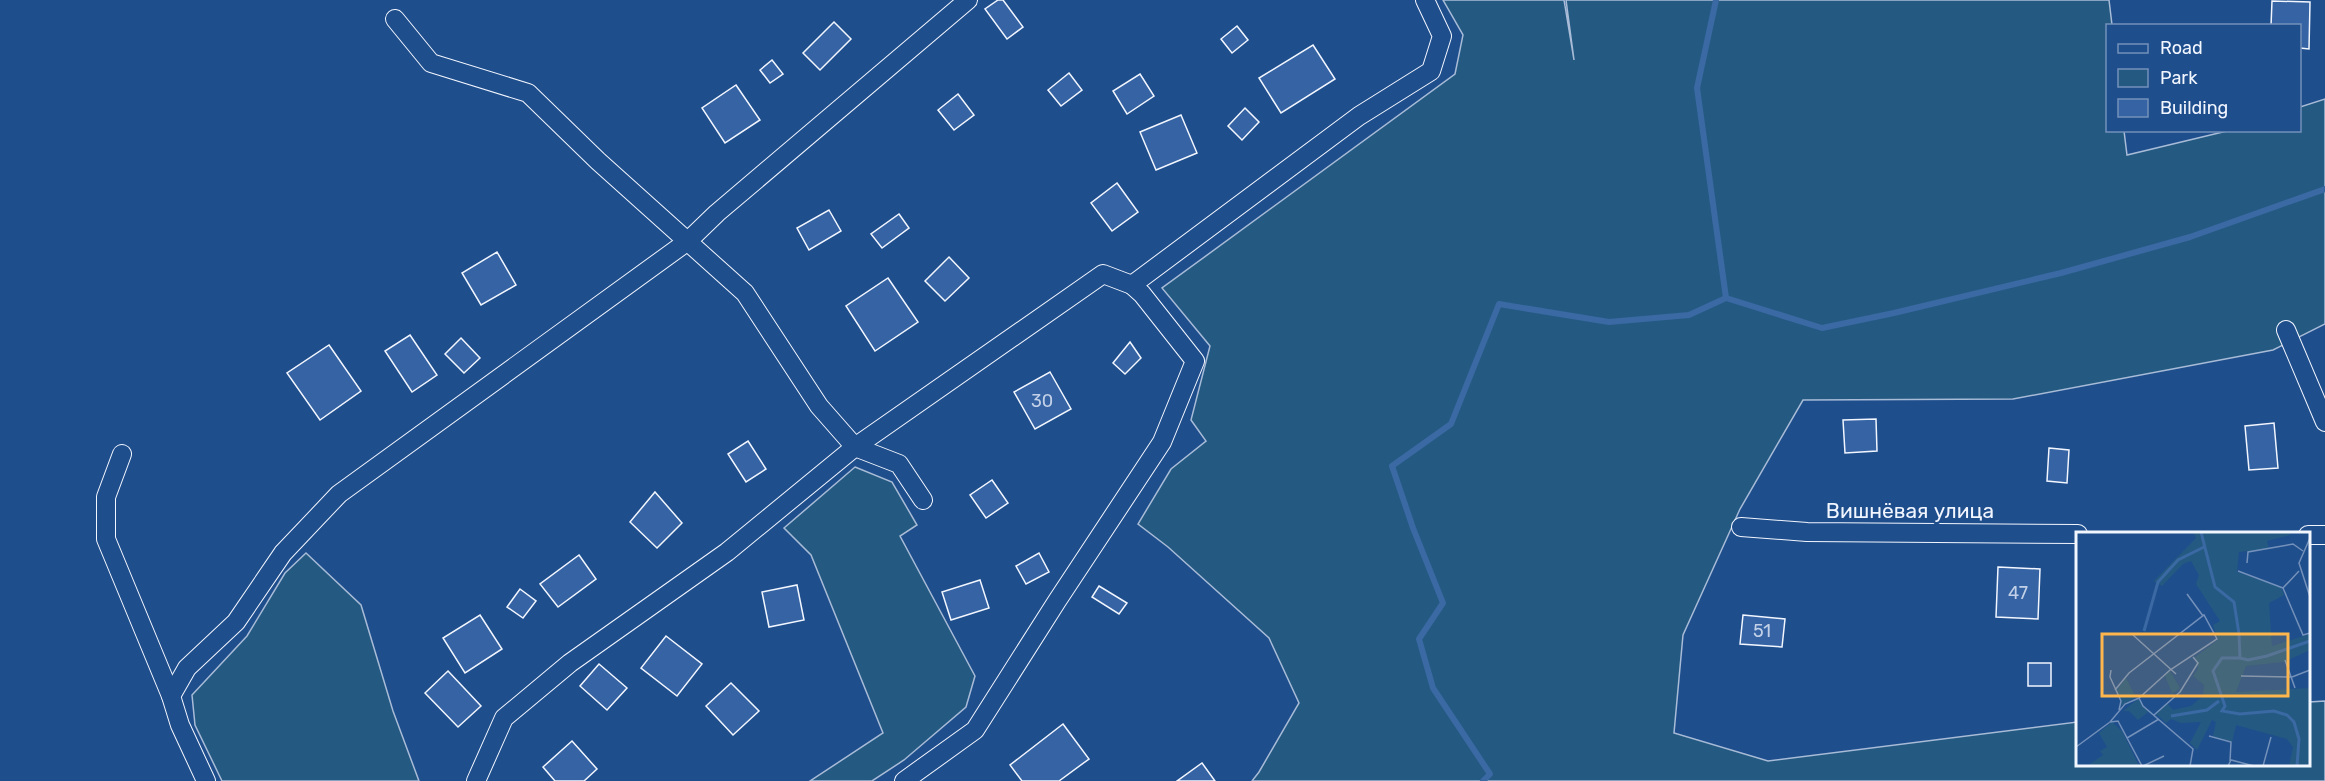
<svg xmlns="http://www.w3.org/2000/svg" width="2325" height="781" font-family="Rubik,sans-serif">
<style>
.green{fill:#245a82;stroke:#a8bbd7;stroke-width:1.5}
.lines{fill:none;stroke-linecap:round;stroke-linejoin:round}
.stream{stroke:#3b69a3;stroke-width:6}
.building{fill:#3563a3;stroke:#f2f6ff;stroke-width:1.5}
.street-casing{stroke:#f2f6ff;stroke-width:20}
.street{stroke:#1f4e8c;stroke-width:18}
.labels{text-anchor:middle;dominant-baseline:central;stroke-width:4.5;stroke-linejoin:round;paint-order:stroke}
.number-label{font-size:18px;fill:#c3d1e8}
.street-label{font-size:21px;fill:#f2f6ff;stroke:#1f4e8c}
.inset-river{fill:none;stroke:#3b69a3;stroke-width:3}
.inset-road{fill:none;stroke:#7391ba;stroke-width:1.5}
.view{fill:#ffb74d;fill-opacity:0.15;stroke:#ffb74d;stroke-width:3}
.inset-edge{fill:none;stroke:#f2f6ff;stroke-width:3}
</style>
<rect width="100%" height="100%" fill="#1f4e8c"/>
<g class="green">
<path d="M1443,0H1564L1574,60L1566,0H2109L2112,25L2108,26V130L2124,131L2127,155L2227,131L2300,130V107L2325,99V324L2273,350L2013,399L1803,400L1740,509L1683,635L1674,733L1768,761L2077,722L2078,764H2308L2309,702L2325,701V781H1252L1259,772L1299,703L1269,638L1168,547L1138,524L1171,469L1206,441L1191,420L1210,346L1162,288L1455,74L1463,35Z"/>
<path d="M855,467L892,482L917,525L900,536L975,676L966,707L904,760L872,781H810L883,733L811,555L784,528Z"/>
<path d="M306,553L361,605L393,711L419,781H222L195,725L192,695L247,636L285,573Z"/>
</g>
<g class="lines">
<g class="stream">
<path d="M1726,298L1822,328L1894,313L2061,273L2190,237L2325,189"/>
<path d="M1483,781L1490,774L1433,688L1419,639L1443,603L1413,528L1392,466L1451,424L1499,304L1609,322L1689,315L1726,298L1697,88L1716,0"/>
</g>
</g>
<g class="building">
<path d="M998,0H1003L1023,27L1007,39L985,9Z"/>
<path d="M2272,1L2310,2L2309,49L2300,48V26H2271Z"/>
<path d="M834,22L851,39L820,70L803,53Z"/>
<path d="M1237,26L1248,40L1232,53L1221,39Z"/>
<path d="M1313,45L1335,79L1281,113L1259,78Z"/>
<path d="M772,60L783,74L770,83L760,70Z"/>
<path d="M1069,73L1082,90L1061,106L1048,90Z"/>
<path d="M1140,74L1154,96L1127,114L1113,91Z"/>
<path d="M736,85L760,120L725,143L702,108Z"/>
<path d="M958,94L974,115L954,130L938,110Z"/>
<path d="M1245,108L1259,122L1242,140L1228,126Z"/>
<path d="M1181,115L1197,153L1156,170L1140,132Z"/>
<path d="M1117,183L1138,212L1112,231L1091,203Z"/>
<path d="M829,210L841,231L809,250L797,228Z"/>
<path d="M899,214L909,228L882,248L871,234Z"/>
<path d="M497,252L516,285L481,305L462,273Z"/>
<path d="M949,257L969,278L945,301L925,281Z"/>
<path d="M888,278L918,322L875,351L846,306Z"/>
<path d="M410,335L437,375L412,392L385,351Z"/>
<path d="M461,338L480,358L464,373L445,354Z"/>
<path d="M1130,342L1141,358L1125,374L1113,363Z"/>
<path d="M329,345L361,391L320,420L287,373Z"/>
<path d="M1050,372L1071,409L1035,429L1014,392Z"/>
<path d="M1876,419L1877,451L1845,453L1843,420Z"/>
<path d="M2274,423L2278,468L2249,470L2245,426Z"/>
<path d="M748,441L766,469L746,482L728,454Z"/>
<path d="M2049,448L2069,450L2067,483L2047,481Z"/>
<path d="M992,480L1008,503L986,518L970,495Z"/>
<path d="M655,492L682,523L657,548L630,522Z"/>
<path d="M1039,553L1049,572L1026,584L1016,566Z"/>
<path d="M579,555L596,579L558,607L540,584Z"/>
<path d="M1998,567L2040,569L2038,619L1996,617Z"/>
<path d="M980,580L989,608L951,620L942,592Z"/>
<path d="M797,585L804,620L769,627L762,592Z"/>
<path d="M1099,586L1127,603L1119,614L1092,597Z"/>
<path d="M520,589L536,601L523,618L507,607Z"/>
<path d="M480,615L502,649L465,673L443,638Z"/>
<path d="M1743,615L1785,619L1782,647L1740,644Z"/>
<path d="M666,636L702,664L677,696L641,668Z"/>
<rect x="2028" y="663" width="23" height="23"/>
<path d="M599,664L627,688L607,710L580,686Z"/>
<path d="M448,671L481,706L458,727L425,693Z"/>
<path d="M731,683L759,711L733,735L706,706Z"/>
<path d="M1063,724L1089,759L1059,781H1022L1010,765Z"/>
<path d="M572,741L597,769L584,781H555L543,767Z"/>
<path d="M1202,763L1215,781H1177Z"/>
</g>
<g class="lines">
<g class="street-casing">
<g id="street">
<path d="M395,19L431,63L528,93L598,161L745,293L819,406L855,447L899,464L923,500"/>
<path d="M2286,330L2325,422"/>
<path d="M122,454L106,497V539L171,696L180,725L206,781"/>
<path d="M1741,527L1807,532L2078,534"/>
<path d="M2308,535H2325"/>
<path d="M171,696L187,668L236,622L283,553L339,494L688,241L717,213L968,0"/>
<path d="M476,781L504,718L570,663L727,552L855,447L1103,274L1132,285L1359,116L1431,71L1442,36L1425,0"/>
<path d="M904,781L975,730L1057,601L1162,442L1195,361L1142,294L1132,285"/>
</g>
</g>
<use href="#street" class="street"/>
</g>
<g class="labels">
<g class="number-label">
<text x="1042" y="401">30</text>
<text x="2018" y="593">47</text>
<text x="1762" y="631">51</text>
</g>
<g class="street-label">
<text x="1910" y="510">Вишнёвая улица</text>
</g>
</g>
<g transform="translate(2076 532)">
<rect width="234" height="234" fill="#1f4e8c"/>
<path d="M117,0H213L214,3L191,9L193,17L163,20L161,40L205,55L208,63L193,71L196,114L234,102V118L208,130L170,134L160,160L234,156V234H213L217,215L211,207L160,193L156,210L137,204L140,190L136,188L121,218L114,211L125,190L105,191L95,187L90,191L80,182L91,171L97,178L115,174L127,164L128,153L117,144L122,137L119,125L142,108L137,93L144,89L120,52L123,43L115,29L107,32L86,54L78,49L120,6ZM94,139L104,156L86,170L96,161L89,144ZM50,146L60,165L45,174L41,158ZM62,167L72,180L62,188L53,179H47ZM36,190L46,199L63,234H11L27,223L24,219L31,215L23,201Z" fill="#245a82"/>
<path class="inset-river" d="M125,0L139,55L158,70L163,102L164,126H146L137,139L149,174L146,179L164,182L198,179L211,183L218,190L223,207L221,234M68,99L82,50L102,28L128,15M164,126L172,128L191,124L234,109M95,184L131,178L143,169"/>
<path class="inset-road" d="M234,6L223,31L234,65M171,31L172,20L217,12L227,19M162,39L207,56M223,39L207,56L227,103L234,101M111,62L127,84M57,103L100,142M209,128L219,156M35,138L34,145L45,169L43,178M165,144L216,145L234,138M39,158L53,141L128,83L141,107L94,138L63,166L49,172L34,190L42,189L66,234M63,166L67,174L117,217L114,234M78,183L104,160L122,131L117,125M133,204L155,210L154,229M51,206L83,187M0,215L34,190M67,234L88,224M152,234L155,228L178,234M187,234L195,205"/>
<path class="view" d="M26,102H212V164H26Z"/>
<rect width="234" height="234" class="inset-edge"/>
</g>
<rect x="2106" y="24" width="195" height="108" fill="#1f4e8c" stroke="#7391ba" stroke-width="1.5"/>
<rect x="2118" y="44" width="30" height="9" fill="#1f4e8c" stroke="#7391ba" stroke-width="1.5"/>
<text x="2160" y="54" font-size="18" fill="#f2f6ff">Road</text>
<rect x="2118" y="69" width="30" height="18" fill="#245a82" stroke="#7391ba" stroke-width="1.5"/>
<text x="2160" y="84" font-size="18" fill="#f2f6ff">Park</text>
<rect x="2118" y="99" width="30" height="18" fill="#3563a3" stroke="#7391ba" stroke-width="1.5"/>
<text x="2160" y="114" font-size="18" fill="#f2f6ff">Building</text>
</svg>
